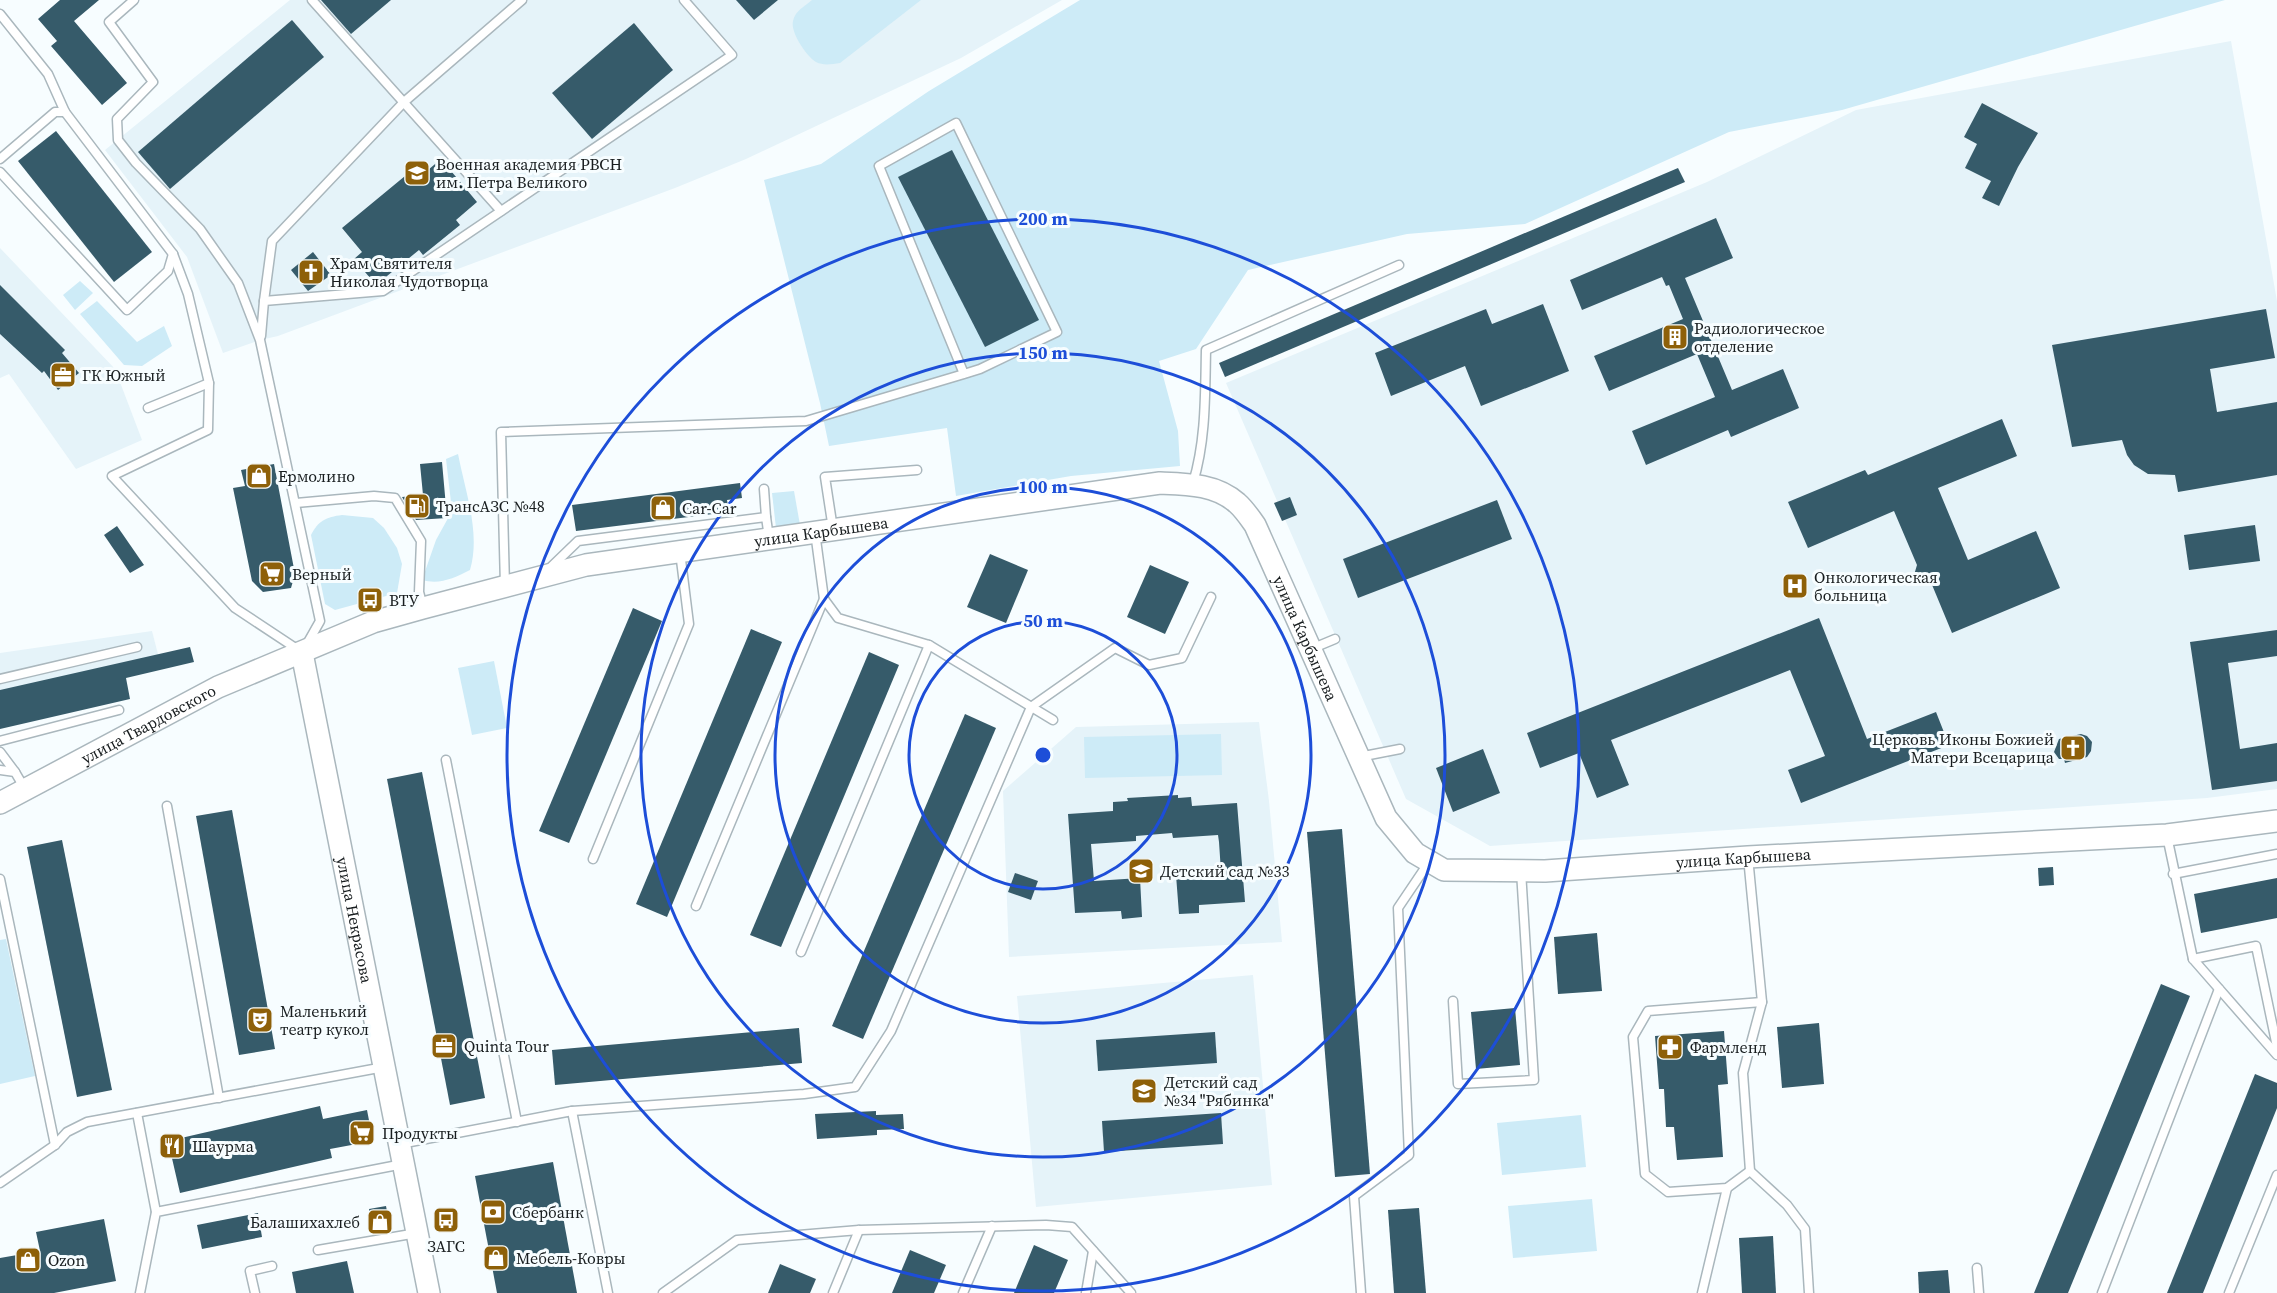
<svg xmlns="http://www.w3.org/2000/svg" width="2277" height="1293" font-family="'Source Serif 4',serif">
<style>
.built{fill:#e5f3f9}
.green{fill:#cdebf7}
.building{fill:#365b6a}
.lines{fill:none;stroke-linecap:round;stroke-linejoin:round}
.service-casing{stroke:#aab7bd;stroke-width:11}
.tertiary-casing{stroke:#aab7bd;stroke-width:24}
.service{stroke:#fff;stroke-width:8}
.tertiary{stroke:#fff;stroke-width:21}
.ring{fill:none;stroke:#1d4ed8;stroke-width:3}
.labels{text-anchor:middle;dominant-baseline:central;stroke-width:6;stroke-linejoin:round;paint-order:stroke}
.poi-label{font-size:16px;fill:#181d1f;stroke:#f7fdff;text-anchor:start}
.street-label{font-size:16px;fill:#181d1f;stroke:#f7fdff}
.centre{fill:#1d4ed8;stroke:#f7fdff;stroke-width:3}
.ring-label{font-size:18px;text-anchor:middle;font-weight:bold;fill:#1d4ed8;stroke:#f7fdff;stroke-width:6;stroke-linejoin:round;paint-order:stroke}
</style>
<rect width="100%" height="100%" fill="#f7fdff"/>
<g class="built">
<path d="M290,0H1062L961,58L746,159L675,188L278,336L260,340L223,353L187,257L105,150Z"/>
<path d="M2231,41L2277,301V789L2207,798L1490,846L1406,799L1226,383L1707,182L1856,110Z"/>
<path d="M0,248L115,369L142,440L76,469L9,374L0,378Z"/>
<path d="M152,631L160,662L0,705V653Z"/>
<path d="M1259,722L1269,801L1282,942L1009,957L1003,791L1076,727Z"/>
<path d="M1253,975L1272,1185L1036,1207L1017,996Z"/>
</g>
<g class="green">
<path d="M812,0H921L840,63C832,64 824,66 816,62C807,57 790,32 793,21C795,11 805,6 812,0Z"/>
<path d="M1080,0H2225L1842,110L1729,132L1525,224L1407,234L1248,270L1196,349L1159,361L1178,431L1180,466L1071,476L956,496L947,428L829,446L820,403L764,180L821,164L929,91Z"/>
<path d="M80,281L93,293L75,310L63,295Z"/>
<path d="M97,301L137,342L164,326L172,346L142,366L124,365L80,314Z"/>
<path d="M458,454C465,491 481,533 470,570C454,578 440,585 422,580L436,540L452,511L446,459Z"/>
<path d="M794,491L800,525L776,528L772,493Z"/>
<path d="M342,515L373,518L384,528L397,548L402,564L397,593L335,610L325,604L311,535C318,521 326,517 342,515Z"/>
<path d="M494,661L507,728L472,735L458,668Z"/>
<path d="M1221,734L1222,775L1085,778L1084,737Z"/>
<path d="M6,939L35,1076L0,1084V940Z"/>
<path d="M1581,1115L1586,1167L1502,1175L1497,1123Z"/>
<path d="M1592,1199L1597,1251L1513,1258L1508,1206Z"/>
</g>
<g class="building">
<path d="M60,0H99L74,21L127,83L102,105L51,46L57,41L38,19Z"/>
<path d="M321,0H391L351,34Z"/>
<path d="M736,0H778L754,20Z"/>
<path d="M292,20L324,57L170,189L138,152Z"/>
<path d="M634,23L673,70L592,139L552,93Z"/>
<path d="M1982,103L2038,133L2018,167L1999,206L1982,198L1991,181L1965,168L1977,144L1964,137Z"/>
<path d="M56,131L152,252L114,282L18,161Z"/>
<path d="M952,150L1039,320L985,347L898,177Z"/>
<path d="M441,159L477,202L456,220L460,225L423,255L419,250L376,285L354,259L362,252L342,228L422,162L428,170Z"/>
<path d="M1678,168L1685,182L1225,377L1219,363Z"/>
<path d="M1716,218L1733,258L1685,278L1732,390L1783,369L1799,408L1731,437L1728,430L1646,465L1632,431L1715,397L1697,354L1609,391L1594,356L1683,319L1669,285L1666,286L1662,277L1582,310L1570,280Z"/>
<path d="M313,252L331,275L308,291L291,270Z"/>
<path d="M0,285L65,350L62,353L79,373L58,390L44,371L42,373L0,334Z"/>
<path d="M1543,304L1569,371L1481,406L1465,366L1391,396L1375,353L1486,309L1492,324Z"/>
<path d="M2266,309L2275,358L2210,369L2217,412L2277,402V475L2178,492L2175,475L2148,474L2134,465L2127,455L2122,440L2072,447L2052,345Z"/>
<path d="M2002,419L2017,456L1938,488L1968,560L2036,531L2060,588L1952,633L1930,580L1914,575L1917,565L1894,511L1808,548L1788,502L1865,470L1868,475Z"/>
<path d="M442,462L447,518L416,520L402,497L423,495L420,464Z"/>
<path d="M274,464L295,574L291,588L263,592L252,581L233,488L245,486L241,470Z"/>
<path d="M740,483L742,498L727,500L729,512L576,531L572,505Z"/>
<path d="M1290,497L1297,515L1282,521L1274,503Z"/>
<path d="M1497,500L1512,539L1358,598L1343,559Z"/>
<path d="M2255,525L2260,561L2189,570L2184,535Z"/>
<path d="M117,526L144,565L130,573L104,535Z"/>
<path d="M990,554L1028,570L1006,623L967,607Z"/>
<path d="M1150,565L1189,582L1165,634L1127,617Z"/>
<path d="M633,608L662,621L569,843L539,831Z"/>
<path d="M1819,618L1867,739L1936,712L1949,745L1801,803L1788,770L1825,756L1790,670L1611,740L1629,785L1597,798L1579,753L1540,768L1527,733Z"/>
<path d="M751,629L782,642L667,917L636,904Z"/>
<path d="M2277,630V656L2228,663L2240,749L2277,743V781L2212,790L2190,642Z"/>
<path d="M190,647L194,662L126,678L130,699L0,729V690Z"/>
<path d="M869,652L899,665L781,947L750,935Z"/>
<path d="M965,714L996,728L863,1039L832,1026Z"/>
<path d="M2081,734L2087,736L2092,742L2091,751L2087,757L2065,763L2064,759H2059L2054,752L2059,739Z"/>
<path d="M1483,749L1500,793L1453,812L1436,768Z"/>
<path d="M422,772L485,1098L450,1105L387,779Z"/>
<path d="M1178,795V798L1191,797L1192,806L1237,803L1245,902L1199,905V913L1179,914L1176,875L1221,872L1219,842L1218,835L1173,838L1172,833L1136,836V841L1091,844L1094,881L1140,878L1142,917L1122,919L1121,911L1075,913L1068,814L1113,811V802L1128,801L1127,798Z"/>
<path d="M232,810L275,1049L239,1055L196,816Z"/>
<path d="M1342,829L1370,1174L1335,1177L1307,832Z"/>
<path d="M62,840L112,1090L77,1097L27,847Z"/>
<path d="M2053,867L2054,885L2039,886L2038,868Z"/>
<path d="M1015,873L1038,881L1031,900L1008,892Z"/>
<path d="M2277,878V918L2201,933L2194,894Z"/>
<path d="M1597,933L1602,991L1558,994L1554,937Z"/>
<path d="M2161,984L2190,996L2068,1293H2034Z"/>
<path d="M1515,1008L1520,1065L1476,1069L1471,1012Z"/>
<path d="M1819,1023L1824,1084L1782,1088L1777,1027Z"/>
<path d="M799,1028L802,1063L555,1085L552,1050Z"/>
<path d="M1724,1031L1728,1084L1718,1085L1723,1157L1677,1160L1674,1127H1666L1664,1089H1659L1655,1036Z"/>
<path d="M1215,1032L1217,1063L1098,1071L1096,1040Z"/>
<path d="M2255,1074L2277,1083V1108L2203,1293H2167Z"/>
<path d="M320,1106L323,1119L367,1110L373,1141L330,1149L332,1158L180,1193L168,1141Z"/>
<path d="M876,1111V1115L903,1114L904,1129L877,1130V1135L817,1139L815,1114Z"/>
<path d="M1221,1113L1223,1144L1104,1152L1102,1121Z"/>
<path d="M553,1162L577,1293H497L475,1176Z"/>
<path d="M386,1206L390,1227L373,1230L369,1209Z"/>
<path d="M1419,1208L1426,1293H1394L1388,1210Z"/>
<path d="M258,1213L262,1237L202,1249L197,1225Z"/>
<path d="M104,1219L116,1281L54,1293H0V1258L40,1251L36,1232Z"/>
<path d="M1773,1236L1776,1293H1742L1739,1238Z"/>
<path d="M1034,1245L1068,1260L1057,1286L1054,1293H1014Z"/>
<path d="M910,1250L946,1265L934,1293H892Z"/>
<path d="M347,1261L354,1293H296L292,1272Z"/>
<path d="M780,1264L816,1279L810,1293H768Z"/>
<path d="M1948,1270L1950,1293H1919L1918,1272Z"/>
</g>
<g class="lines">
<g class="service-casing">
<g id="service">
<path d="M134,0L109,22L153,82L117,119L118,140L136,163L200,229L238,283L260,340L320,621L307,644"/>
<path d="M312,0L501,211"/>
<path d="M0,14L48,74L65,112L173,254L188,294L209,383L208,430L112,476L235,608L300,651"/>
<path d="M0,159L55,112H65"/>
<path d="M0,172L127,310L168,271L173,254"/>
<path d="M264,301L272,241L404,102L522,0"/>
<path d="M261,336L264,301L383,291L732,55L684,0"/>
<path d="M148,408L209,383"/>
<path d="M1193,483C1206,440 1205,396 1206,350L1399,265"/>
<path d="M764,489L766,517"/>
<path d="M296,503L374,496L395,498L421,541L419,592L423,607"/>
<path d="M833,529L825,477L917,470"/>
<path d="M549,569L578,541L766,517L769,538"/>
<path d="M505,586L501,432L806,421L964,374L980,369L1057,332L956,123L879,166L964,374"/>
<path d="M824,599L838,618L929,645L1053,720"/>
<path d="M1311,649L1335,639"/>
<path d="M0,679L137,647"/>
<path d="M0,741L119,710"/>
<path d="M0,752L15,772"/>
<path d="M1359,757L1400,749"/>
<path d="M446,760L517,1122"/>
<path d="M0,770L15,772L25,789"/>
<path d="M167,806L219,1098"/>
<path d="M2167,836L2193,959L2277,1055"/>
<path d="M1748,857L1762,1002L1743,1073L1750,1171"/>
<path d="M593,859L689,624L680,552"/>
<path d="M2173,874L2277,854"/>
<path d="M0,879L55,1145"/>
<path d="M696,906L824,599L815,532"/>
<path d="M801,952L929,645"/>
<path d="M2193,959L2256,946L2277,1047"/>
<path d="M1453,1001L1458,1084L1534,1080L1521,871"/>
<path d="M1762,1002L1648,1011L1633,1037L1645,1174L1668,1192L1727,1188L1750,1171L1787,1205L1805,1229L1809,1293"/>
<path d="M572,1111L804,1094L855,1087L891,1031L1031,707L1115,648L1149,665L1182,658L1211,597"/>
<path d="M137,1113L156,1212"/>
<path d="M400,1144L572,1111L608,1293"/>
<path d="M0,1183L55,1145L67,1132L87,1122L384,1067"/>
<path d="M318,1250L417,1233"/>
<path d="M1977,1268L1979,1293"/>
<path d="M140,1293L156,1212L403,1164"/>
<path d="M255,1293L250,1271L272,1266"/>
<path d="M663,1293L737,1240L859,1230L1046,1225L1072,1227L1131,1293"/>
<path d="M833,1293L859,1230"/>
<path d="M963,1293L992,1226"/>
<path d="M1086,1293L1093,1251"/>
<path d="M1361,1293L1354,1196L1409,1155L1398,908L1429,862"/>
<path d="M1702,1293L1727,1188"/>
<path d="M2102,1293L2219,989"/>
<path d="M2229,1293L2277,1175"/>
</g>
</g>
<g class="tertiary-casing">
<g id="tertiary">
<path id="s1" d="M302,653L429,1293"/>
<path id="s2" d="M0,803L218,687L373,622L423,608L586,565L1160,483C1187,484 1216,484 1237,503C1244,509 1250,518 1255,525L1386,818L1415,853L1444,870L1545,871L1748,857L2167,835L2277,821"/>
</g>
</g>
<use href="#service" class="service"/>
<use href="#tertiary" class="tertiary"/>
</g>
<g class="ring">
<circle cx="1043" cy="755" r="134"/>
<circle cx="1043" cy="755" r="268"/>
<circle cx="1043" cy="755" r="402"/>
<circle cx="1043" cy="755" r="536"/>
</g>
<defs>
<g id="university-square" transform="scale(1.35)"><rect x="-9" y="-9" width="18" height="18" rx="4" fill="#8e6009" stroke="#f7fdff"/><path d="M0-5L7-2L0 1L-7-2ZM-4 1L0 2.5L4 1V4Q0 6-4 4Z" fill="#fff"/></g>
<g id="church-square" transform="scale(1.35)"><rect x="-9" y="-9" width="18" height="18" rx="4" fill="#8e6009" stroke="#f7fdff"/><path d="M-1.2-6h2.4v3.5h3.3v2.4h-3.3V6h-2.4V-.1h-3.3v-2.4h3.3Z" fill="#fff"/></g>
<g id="building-square" transform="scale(1.35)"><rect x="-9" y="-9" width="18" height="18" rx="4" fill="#8e6009" stroke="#f7fdff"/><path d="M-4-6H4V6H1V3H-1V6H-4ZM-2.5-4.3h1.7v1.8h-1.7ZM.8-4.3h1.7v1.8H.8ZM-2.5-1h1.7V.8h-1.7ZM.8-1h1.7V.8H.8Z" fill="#fff"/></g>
<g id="office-square" transform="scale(1.35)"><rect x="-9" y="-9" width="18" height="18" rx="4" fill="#8e6009" stroke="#f7fdff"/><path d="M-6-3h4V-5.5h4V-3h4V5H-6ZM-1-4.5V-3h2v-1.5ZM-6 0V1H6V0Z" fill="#fff"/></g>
<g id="shop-square" transform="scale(1.35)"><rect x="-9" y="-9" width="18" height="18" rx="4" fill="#8e6009" stroke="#f7fdff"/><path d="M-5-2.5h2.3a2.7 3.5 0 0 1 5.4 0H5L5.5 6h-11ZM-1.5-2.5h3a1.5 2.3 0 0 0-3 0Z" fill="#fff"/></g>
<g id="fuel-square" transform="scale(1.35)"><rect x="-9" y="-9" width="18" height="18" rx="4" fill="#8e6009" stroke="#f7fdff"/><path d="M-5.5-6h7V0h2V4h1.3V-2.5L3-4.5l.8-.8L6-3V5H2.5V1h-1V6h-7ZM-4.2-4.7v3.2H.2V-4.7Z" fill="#fff"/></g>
<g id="supermarket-square" transform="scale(1.35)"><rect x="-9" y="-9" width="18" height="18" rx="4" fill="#8e6009" stroke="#f7fdff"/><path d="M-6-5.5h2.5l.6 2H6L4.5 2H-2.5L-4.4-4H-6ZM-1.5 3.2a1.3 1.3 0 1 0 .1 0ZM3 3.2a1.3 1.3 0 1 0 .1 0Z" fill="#fff"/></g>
<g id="hospital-square" transform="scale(1.35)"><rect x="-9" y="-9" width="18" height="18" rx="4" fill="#8e6009" stroke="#f7fdff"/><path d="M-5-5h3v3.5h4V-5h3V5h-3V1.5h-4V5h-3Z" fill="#fff"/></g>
<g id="bus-square" transform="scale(1.35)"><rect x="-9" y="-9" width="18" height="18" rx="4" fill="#8e6009" stroke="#f7fdff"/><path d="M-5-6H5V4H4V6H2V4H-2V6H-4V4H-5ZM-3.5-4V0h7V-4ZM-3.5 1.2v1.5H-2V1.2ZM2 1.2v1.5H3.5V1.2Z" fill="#fff"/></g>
<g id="school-square" transform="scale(1.35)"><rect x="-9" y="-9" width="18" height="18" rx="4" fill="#8e6009" stroke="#f7fdff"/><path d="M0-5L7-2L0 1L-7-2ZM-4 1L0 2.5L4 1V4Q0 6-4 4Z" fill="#fff"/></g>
<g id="theatre-square" transform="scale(1.35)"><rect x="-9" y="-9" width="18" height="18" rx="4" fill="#8e6009" stroke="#f7fdff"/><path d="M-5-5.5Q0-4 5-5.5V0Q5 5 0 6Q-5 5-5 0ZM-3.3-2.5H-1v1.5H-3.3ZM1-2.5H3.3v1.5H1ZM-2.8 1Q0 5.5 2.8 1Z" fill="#fff"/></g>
<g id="pharmacy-square" transform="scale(1.35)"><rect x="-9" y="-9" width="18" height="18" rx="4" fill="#8e6009" stroke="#f7fdff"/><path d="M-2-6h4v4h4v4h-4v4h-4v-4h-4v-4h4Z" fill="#fff"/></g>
<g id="restaurant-square" transform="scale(1.35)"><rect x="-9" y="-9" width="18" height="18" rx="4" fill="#8e6009" stroke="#f7fdff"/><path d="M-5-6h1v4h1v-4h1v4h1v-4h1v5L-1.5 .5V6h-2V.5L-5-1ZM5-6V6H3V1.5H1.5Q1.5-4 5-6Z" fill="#fff"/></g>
<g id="bank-square" transform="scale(1.35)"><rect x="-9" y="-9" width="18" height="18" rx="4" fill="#8e6009" stroke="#f7fdff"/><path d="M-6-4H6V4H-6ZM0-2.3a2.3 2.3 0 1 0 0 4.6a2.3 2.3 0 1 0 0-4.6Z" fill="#fff"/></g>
</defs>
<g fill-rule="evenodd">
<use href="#university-square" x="417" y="173"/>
<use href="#church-square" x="311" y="272"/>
<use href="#building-square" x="1675" y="337"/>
<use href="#office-square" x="63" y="375"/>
<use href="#shop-square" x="259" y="476"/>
<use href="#fuel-square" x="417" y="506"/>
<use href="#shop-square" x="663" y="508"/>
<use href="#supermarket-square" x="272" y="574"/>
<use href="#hospital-square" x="1795" y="586"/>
<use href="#bus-square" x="370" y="600"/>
<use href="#church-square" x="2073" y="748"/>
<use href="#school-square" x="1141" y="871"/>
<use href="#theatre-square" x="260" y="1020"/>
<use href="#office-square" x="444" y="1046"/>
<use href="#pharmacy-square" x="1670" y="1047"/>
<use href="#school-square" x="1144" y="1091"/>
<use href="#supermarket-square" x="362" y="1133"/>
<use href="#restaurant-square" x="172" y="1146"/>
<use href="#bank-square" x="493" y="1212"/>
<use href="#bus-square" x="446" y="1220"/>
<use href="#shop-square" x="380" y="1222"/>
<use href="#shop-square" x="496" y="1258"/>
<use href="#shop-square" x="28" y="1260"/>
</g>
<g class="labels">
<g class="poi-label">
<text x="436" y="164">Военная академия РВСН<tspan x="436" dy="18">им. Петра Великого</tspan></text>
<text x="330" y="263">Храм Святителя<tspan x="330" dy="18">Николая Чудотворца</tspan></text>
<text x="1694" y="328">Радиологическое<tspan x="1694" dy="18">отделение</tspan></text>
<text x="82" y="375">ГК Южный</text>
<text x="278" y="476">Ермолино</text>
<text x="436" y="506">ТрансАЗС №48</text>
<text x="682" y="508">Car-Car</text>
<text x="292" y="574">Верный</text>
<text x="1814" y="577">Онкологическая<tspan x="1814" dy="18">больница</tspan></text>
<text x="389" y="600">ВТУ</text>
<text x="2054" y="739" text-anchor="end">Церковь Иконы Божией<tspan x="2054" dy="18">Матери Всецарица</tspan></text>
<text x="1160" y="871">Детский сад №33</text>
<text x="280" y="1011">Маленький<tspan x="280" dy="18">театр кукол</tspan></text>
<text x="464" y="1046">Quinta Tour</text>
<text x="1690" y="1047">Фармленд</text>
<text x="1164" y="1082">Детский сад<tspan x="1164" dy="18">№34 "Рябинка"</tspan></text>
<text x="382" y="1133">Продукты</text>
<text x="192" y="1146">Шаурма</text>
<text x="512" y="1212">Сбербанк</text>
<text x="360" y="1222" text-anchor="end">Балашихахлеб</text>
<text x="446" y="1246" text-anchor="middle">ЗАГС</text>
<text x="516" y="1258">Мебель-Ковры</text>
<text x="48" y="1260">Ozon</text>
</g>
<g class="street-label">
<text stroke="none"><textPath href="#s2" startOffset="873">улица Карбышева</textPath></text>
<text stroke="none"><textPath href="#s2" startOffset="1449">улица Карбышева</textPath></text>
<text stroke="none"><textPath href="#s2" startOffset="168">улица Твардовского</textPath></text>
<text stroke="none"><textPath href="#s2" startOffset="2025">улица Карбышева</textPath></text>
<text stroke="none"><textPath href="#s1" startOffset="272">улица Некрасова</textPath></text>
</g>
</g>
<circle cx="1043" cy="755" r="9" class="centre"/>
<g class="ring-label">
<text x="1043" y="225">200 m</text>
<text x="1043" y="359">150 m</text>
<text x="1043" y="493">100 m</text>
<text x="1043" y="627">50 m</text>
</g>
</svg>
